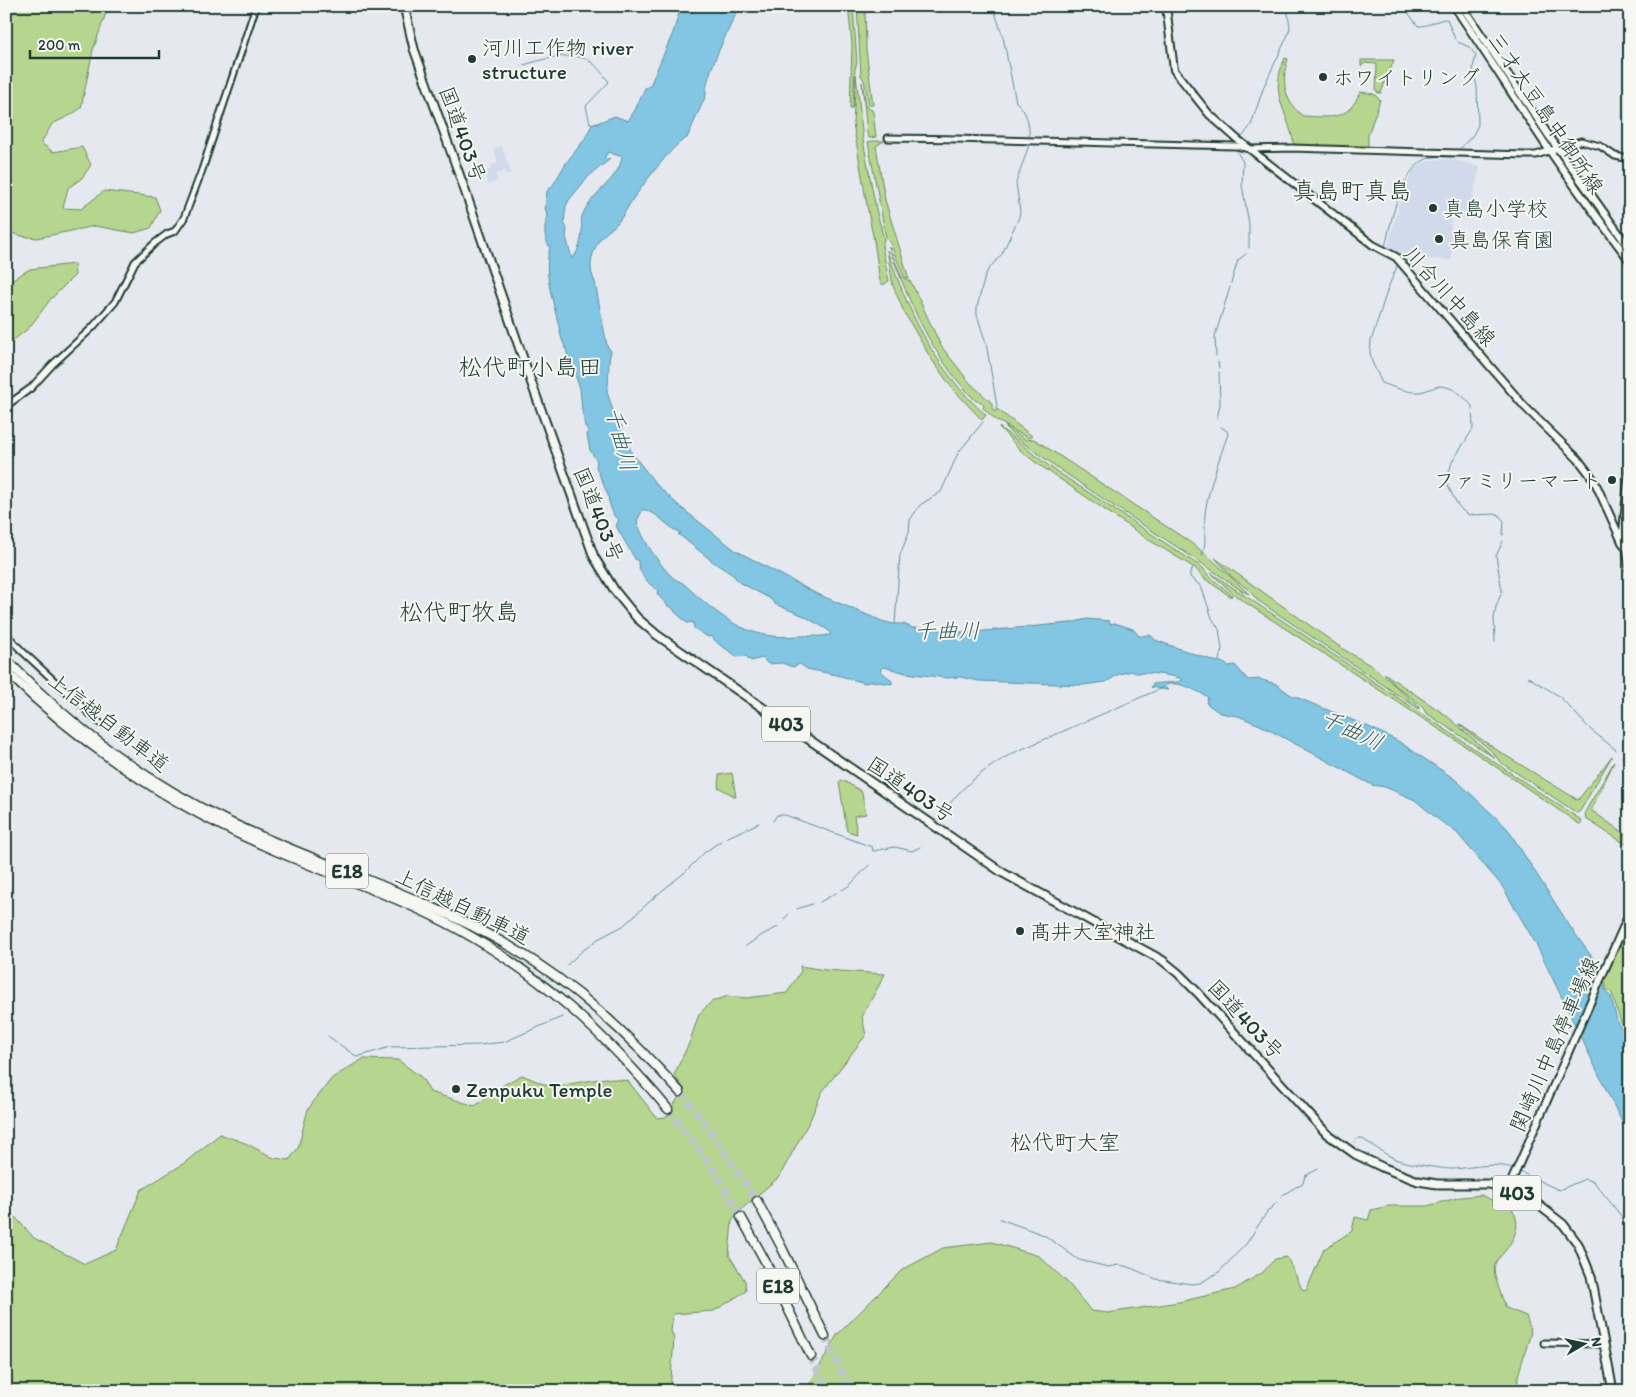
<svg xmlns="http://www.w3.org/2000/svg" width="1636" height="1397" font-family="Itim,'Klee One',sans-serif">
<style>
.built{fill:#d0daeb}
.green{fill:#b6d58e;stroke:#6a8961}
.water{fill:#82c6e3;stroke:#5a8f9d;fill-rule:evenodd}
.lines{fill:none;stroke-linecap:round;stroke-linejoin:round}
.stream{stroke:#5a8f9d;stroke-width:1}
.motorway-tunnel{stroke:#bdc7ca;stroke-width:8;stroke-dasharray:8 4;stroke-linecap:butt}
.tertiary-casing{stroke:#1f3d34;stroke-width:9}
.secondary-casing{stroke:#1f3d34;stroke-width:10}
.trunk-casing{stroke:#1f3d34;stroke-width:11}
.motorway-casing{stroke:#1f3d34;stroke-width:11}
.tertiary{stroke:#f6f6f2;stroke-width:5}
.secondary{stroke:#f6f6f2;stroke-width:6}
.trunk{stroke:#f6f6f2;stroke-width:7}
.motorway{stroke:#f6f6f2;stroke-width:8}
.poi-dot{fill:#1f3d34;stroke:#f6f6f2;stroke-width:2}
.labels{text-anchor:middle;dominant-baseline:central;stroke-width:4;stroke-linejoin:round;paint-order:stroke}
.shield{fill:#f6f6f2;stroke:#60746d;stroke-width:1}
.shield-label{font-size:20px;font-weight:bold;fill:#1f3d34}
.poi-label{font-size:21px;fill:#1f3d34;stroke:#f6f6f2;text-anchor:start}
.street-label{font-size:21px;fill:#1f3d34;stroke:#f6f6f2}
.water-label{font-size:22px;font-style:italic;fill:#385f60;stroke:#f6f6f2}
.neighbourhood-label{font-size:22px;fill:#1f3d34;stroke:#f6f6f2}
.quarter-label{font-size:24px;fill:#1f3d34;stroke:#f6f6f2}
</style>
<rect width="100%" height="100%" fill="#e5e9ef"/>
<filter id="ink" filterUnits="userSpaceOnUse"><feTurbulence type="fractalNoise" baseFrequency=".02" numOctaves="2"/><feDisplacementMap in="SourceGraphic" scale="10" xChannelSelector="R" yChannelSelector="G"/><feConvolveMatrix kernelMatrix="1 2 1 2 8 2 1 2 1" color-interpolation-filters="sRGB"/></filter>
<g filter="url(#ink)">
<g class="built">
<path d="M502,146L511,173L506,175L505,171L496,174L497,181L488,184L484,172L492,169L491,165L498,163L494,149Z"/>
<path d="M1452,159L1480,167L1467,219L1453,216L1451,223H1445L1451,224L1452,260L1426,259L1416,255L1414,264L1411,268L1401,253L1388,246L1400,200L1412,172L1419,165L1431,160Z"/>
</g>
<g class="green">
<path d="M6,6H114L106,13L93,50L81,108L71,115L52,124L41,143L53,152L82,147L91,165L82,178L68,188L63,208L81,209L104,191L155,197L160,210L151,228L134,233L95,226L37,238L21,236L6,231Z"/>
<path d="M848,6H853L857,62L855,69L853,107L850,109L852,44Z"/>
<path d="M857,6H865L866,49L873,105H869L864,80L861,76Z"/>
<path d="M1285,58L1288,59C1281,81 1284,102 1303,116C1330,117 1348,122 1360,92L1374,94L1380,100L1368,135V147L1294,145C1288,110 1268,95 1285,58Z"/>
<path d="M1361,60H1394L1381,93H1378L1376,90L1377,64L1365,63L1361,66Z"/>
<path d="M856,74L863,140L876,209L884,239L882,246L889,281L883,285L880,281L874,241L867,206L853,123Z"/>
<path d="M862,82L867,108L872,110L873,112L876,137L869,138L867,133Z"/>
<path d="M872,141H884L876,146L885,200L909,279L904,276L890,243L886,238L868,142Z"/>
<path d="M889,247L902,277L911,282L941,346L970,383L992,403V408L995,412L997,409L1032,436L1028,438L996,420L983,408L984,406L980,401H976C932,357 910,305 889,247Z"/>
<path d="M887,250C909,313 935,370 986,415L982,420L952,388L930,357L904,312L893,286Z"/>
<path d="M74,264L75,275L50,300L29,328L6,346V283L30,269Z"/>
<path d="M1005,426L1026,440L1034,439L1187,540L1207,555L1249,594L1242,591C1176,544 1105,503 1040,455C1030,447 1011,437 1005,426Z"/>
<path d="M999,427L1053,469L1203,568L1209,576L1232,595L1231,597L1205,579L1195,568L1149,540L1035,462L1020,450Z"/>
<path d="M1215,558L1343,649L1375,668L1419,707V709L1257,600L1250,591L1231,576Z"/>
<path d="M1211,573L1581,820L1582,823L1579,824L1477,754L1237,597Z"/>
<path d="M1384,673L1447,716L1495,758L1426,713L1422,706L1395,685Z"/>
<path d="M1459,724L1500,752L1578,800L1612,756L1580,811L1577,813L1500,762C1490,746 1472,737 1459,724Z"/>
<path d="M1614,762L1591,810L1630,838V847L1586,819L1585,812Z"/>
<path d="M732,773L736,797L718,787L719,775Z"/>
<path d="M842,780L861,791L862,793L866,814L854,816L857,834L847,831L839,782Z"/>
<path d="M1630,924V1037L1621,1023L1611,991H1607L1604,979Z"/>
<path d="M800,966L825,970L885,974L862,1017L866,1035L822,1092L810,1120L779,1177L745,1206L732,1221L729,1255L745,1281L746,1291L714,1311L673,1314L671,1331L674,1339L670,1391H6V1207L34,1238L85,1264L116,1250L141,1190L183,1164L220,1134L245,1143L274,1158L289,1160L298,1148L308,1109L332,1078L363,1059L398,1060L422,1078L430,1092L475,1106L505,1084L522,1075L551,1087L605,1078L628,1081L657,1118L666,1117L684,1089L674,1075L690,1041L699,1014L711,1002L728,996L746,998L787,993L801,971Z"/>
<path d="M1481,1195L1496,1202L1506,1200C1522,1220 1519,1232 1505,1251C1502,1255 1497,1259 1495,1264C1491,1273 1503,1298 1506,1308L1526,1316L1531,1332L1518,1376V1391H806L837,1335L902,1270L943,1248L992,1242L1039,1256L1069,1284L1091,1311L1108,1313L1179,1302L1235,1289L1262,1273L1275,1259L1287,1257L1302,1289L1306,1291L1324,1249L1352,1231L1355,1217L1368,1220L1371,1210L1388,1206H1427L1461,1197Z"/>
</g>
<path class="water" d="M681,6H740C731,25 704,76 706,95L687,138C675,142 647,180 638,192C631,200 626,212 619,221C612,230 601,234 596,246C590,259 589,270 595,282L607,346L611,351C607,365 610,378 607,391C609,399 616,422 622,426L621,433L628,441L631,452L656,484L679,506L735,550L815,593L882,621L893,624H904L912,628H932L948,632H974L1070,623L1087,619L1109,621L1110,624L1115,623L1133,629L1139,636C1146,637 1149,631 1155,640L1217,662L1219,661L1229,666L1235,665L1248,680L1259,679L1276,684L1291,695L1367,726L1398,741L1456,780L1507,828L1571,928L1597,964L1606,992L1611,997L1618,1024L1630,1041V1139L1536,944L1502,886L1457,833L1435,817L1415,800L1385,787L1372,785L1260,725L1238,716L1220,713L1206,703L1208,697C1196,691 1178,679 1164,686L1168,690H1167L1151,687L1153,684C1162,682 1175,684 1183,680C1176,675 1144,672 1135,673L1132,671L1119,674L1106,682L1083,685L979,681L960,677L947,678L906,673L884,667L880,670C884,675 889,677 892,681V684L872,681L865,683L837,675L807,669L800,664L793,667L782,663L768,664L762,658L751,661L746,656L737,657C729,649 717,646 712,636L708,637L694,628L693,622L687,623L674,611V609L668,606L657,594L658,590C649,586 637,570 638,561L635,559L616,526L619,520L614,516L609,502L608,495L596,467L597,461L590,450L587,435L588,431L585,426L582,410L580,388L567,354C567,347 562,343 561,336C557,313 541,271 550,248C544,238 543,227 548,217L545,208L547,191L553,185L566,163L584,140L592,125L615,116L628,121L635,110L645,88L650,86L654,76L673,33ZM608,152L622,157C619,180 591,193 583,214C580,220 582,224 582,230C581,242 580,249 572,259L566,237L567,229L564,223L566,206L569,200L588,177L610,159L604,158ZM643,509L656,515L673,529L681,533L678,534L716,564L733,575L739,582L769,598L775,604L804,616L828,630L831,634C824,638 806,635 797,636C747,641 719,616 684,584C680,581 675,580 671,576C657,561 643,541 637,521Z"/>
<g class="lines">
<g class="stream">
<path d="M993,6L1003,37L1016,102C1027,111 1030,125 1029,138"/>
<path d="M1403,6L1418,26C1428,27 1437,19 1447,19L1455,39"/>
<path d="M1458,42L1469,47L1476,55L1473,68L1477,87L1478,125L1473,135L1460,149"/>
<path d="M520,66C539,61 563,52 583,58C594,61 603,74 609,82L586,106L590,123L599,124"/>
<path d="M1243,136L1251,125L1264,86L1287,37L1290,28L1287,6"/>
<path d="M1237,152L1243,162L1242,185L1249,224V248"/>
<path d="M1399,255L1385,247C1392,220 1400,165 1432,157C1438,156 1445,157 1451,157"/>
<path d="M1398,264L1388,288L1371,341L1370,353L1372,362L1382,383C1393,387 1408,393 1420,392C1427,391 1433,387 1439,386C1453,386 1464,396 1472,406L1473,429L1452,462L1447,479L1448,486L1457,504L1463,511L1469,515L1498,514L1504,521L1503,535"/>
<path d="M1231,283L1238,260L1246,254"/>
<path d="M1216,356L1215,336L1230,287"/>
<path d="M1218,362L1219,368"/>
<path d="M995,408L997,406L986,343L977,315V307L985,276L988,270L1002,254L1019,217L1020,211L1016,183L1029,145"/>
<path d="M1217,419L1220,404L1219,372"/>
<path d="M1202,555C1207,547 1204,524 1205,513C1209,486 1219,460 1228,434L1227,431L1221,427"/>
<path d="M1193,568L1190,573V577L1201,586L1212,618L1219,629L1222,649L1219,660"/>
<path d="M895,624L900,555L909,532L910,520L920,505L941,492L958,453L983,422"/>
<path d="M1495,642L1494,618L1496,607L1502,591L1496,556L1503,541"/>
<path d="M1528,677L1559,696L1590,729L1616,750"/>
<path d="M1622,757L1630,770"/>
<path d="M948,806C963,785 988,767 1011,754L1162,688V687"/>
<path d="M773,821L777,815H785L872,847L873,851L895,847L912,851L920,847"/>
<path d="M726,838L759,823"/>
<path d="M842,890L850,885L869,865"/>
<path d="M820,902L836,893"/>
<path d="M797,909L812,904"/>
<path d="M784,919L789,914"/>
<path d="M746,946L762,935L778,927"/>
<path d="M567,965L581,952L598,939L623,926L658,894L684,873L705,852L721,841"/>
<path d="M328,1036L357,1057L390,1047L479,1045L504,1042L562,1017"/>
<path d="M1354,1142L1358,1138H1361C1372,1145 1383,1153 1395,1159C1404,1163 1442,1169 1453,1169C1472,1168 1496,1161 1514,1169"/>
<path d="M1518,1171L1559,1190L1585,1179L1594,1182L1630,1227"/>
<path d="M1281,1197L1284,1194L1303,1183L1305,1176L1318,1169"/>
<path d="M1000,1219L1044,1235L1079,1260L1108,1267L1119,1265L1129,1267L1156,1279L1192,1284L1200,1283L1219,1272L1246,1244L1267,1212L1277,1202"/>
</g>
<g class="motorway-tunnel">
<path d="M680,1092L714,1136L757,1201"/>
<path d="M668,1109L715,1172L741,1217"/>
<path d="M825,1336L850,1391"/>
<path d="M811,1356L827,1391"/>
</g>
<g class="tertiary-casing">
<g id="tertiary">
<path d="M888,138C1004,139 1120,144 1236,146L1250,149L1291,148L1525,155H1536L1581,141L1600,146L1615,156L1630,159"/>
<path d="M6,406L31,388L52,365L92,328L115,302L135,262L155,243L167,234L175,231L184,218L202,170L256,6"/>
<path d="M6,634L22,651L102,725"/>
<path d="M1544,1343L1604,1344"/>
</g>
</g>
<g class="secondary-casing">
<g id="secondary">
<path d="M1166,6L1174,70L1209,114L1237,139L1373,245L1396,257L1525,407L1578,459L1594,480L1622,542"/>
<path d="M1454,6C1479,43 1503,80 1528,118C1559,167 1595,214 1630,261"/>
<path d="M1462,6L1549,136L1630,249"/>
<path d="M1630,461L1622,542L1627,549L1630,572"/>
<path d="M1508,1189L1630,912"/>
</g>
</g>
<g class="trunk-casing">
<path id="trunk" d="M404,6L414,49L462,182L534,390L594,557L615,591L637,618L657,635L1003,873L1162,960L1178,973L1198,993L1327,1134L1355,1154L1384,1168L1418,1181L1437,1184H1489L1508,1189L1536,1203L1563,1224L1578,1244L1591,1276L1613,1391"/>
</g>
<g class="motorway-casing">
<g id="motorway">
<path d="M6,659C69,725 143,780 225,820C319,865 420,894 511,947C576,985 630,1036 680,1092"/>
<path d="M6,671C83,747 167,803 265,846C329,875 397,895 458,929C543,976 606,1035 668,1109"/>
<path d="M757,1201L781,1246L825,1336"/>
<path d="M741,1217L764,1259L811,1356"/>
</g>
</g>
<use href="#tertiary" class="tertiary"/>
<use href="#secondary" class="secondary"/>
<use href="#trunk" class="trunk"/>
<use href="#motorway" class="motorway"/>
</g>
</g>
<g class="poi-dot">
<circle cx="472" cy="59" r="5"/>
<circle cx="1323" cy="77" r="5"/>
<circle cx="1433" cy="208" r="5"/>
<circle cx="1439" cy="239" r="5"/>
<circle cx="1612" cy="480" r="5"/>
<circle cx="1020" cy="931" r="5"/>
<circle cx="456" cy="1089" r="5"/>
</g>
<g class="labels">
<g class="shield">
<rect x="762" y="706.5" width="48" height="35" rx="4"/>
<rect x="326" y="853.5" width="42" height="35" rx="4"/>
<rect x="1493" y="1175.5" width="48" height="35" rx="4"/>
<rect x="757" y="1268.5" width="42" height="35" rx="4"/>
</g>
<g class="shield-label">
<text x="786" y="724">403</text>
<text x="347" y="871">E18</text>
<text x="1517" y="1193">403</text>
<text x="778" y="1286">E18</text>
</g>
<g class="poi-label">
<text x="482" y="47">河川工作物 river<tspan x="482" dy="24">structure</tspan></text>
<text x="1333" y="77">ホワイトリング</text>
<text x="1443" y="208">真島小学校</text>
<text x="1449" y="239">真島保育園</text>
<text x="1602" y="480" text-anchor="end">ファミリーマート</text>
<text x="1030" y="931">髙井大室神社</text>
<text x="466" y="1089">Zenpuku Temple</text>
</g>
<g class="street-label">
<text transform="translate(1546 113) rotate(56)">三才大豆島中御所線</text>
<text transform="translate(463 134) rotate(70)">国道403号</text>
<text transform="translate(1450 296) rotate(48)">川合川中島線</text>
<text transform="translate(599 514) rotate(68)">国道403号</text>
<text transform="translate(109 722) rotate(38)">上信越自動車道</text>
<text transform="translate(911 789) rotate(34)">国道403号</text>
<text transform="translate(463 906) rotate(26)">上信越自動車道</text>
<text transform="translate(1246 1019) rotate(47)">国道403号</text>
<text transform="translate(1554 1044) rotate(-66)">関崎川中島停車場線</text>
</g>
<g class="water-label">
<text transform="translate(621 439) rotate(75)">千曲川</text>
<text x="947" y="630">千曲川</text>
<text transform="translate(1352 730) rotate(25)">千曲川</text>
</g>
<g class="neighbourhood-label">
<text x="1065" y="1142">松代町大室</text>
</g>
<g class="quarter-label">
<text x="1352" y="190">真島町真島</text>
<text x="530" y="366">松代町小島田</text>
<text x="459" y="611">松代町牧島</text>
</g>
</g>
<rect width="1636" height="1397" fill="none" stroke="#f6f6f2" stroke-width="25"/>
<rect x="12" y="12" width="1611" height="1372" fill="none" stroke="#1f3d34" stroke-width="2" filter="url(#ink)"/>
<g transform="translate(1584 1344) rotate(81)" stroke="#f6f6f2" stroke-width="4" paint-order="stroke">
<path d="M0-4L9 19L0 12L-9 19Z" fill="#1f3d34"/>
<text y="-8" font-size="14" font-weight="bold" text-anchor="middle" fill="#1f3d34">N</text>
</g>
<path d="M30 50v8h129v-8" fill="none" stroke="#1f3d34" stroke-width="2.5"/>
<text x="38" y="50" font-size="15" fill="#1f3d34" stroke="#f6f6f2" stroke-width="4" paint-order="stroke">200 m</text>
</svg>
